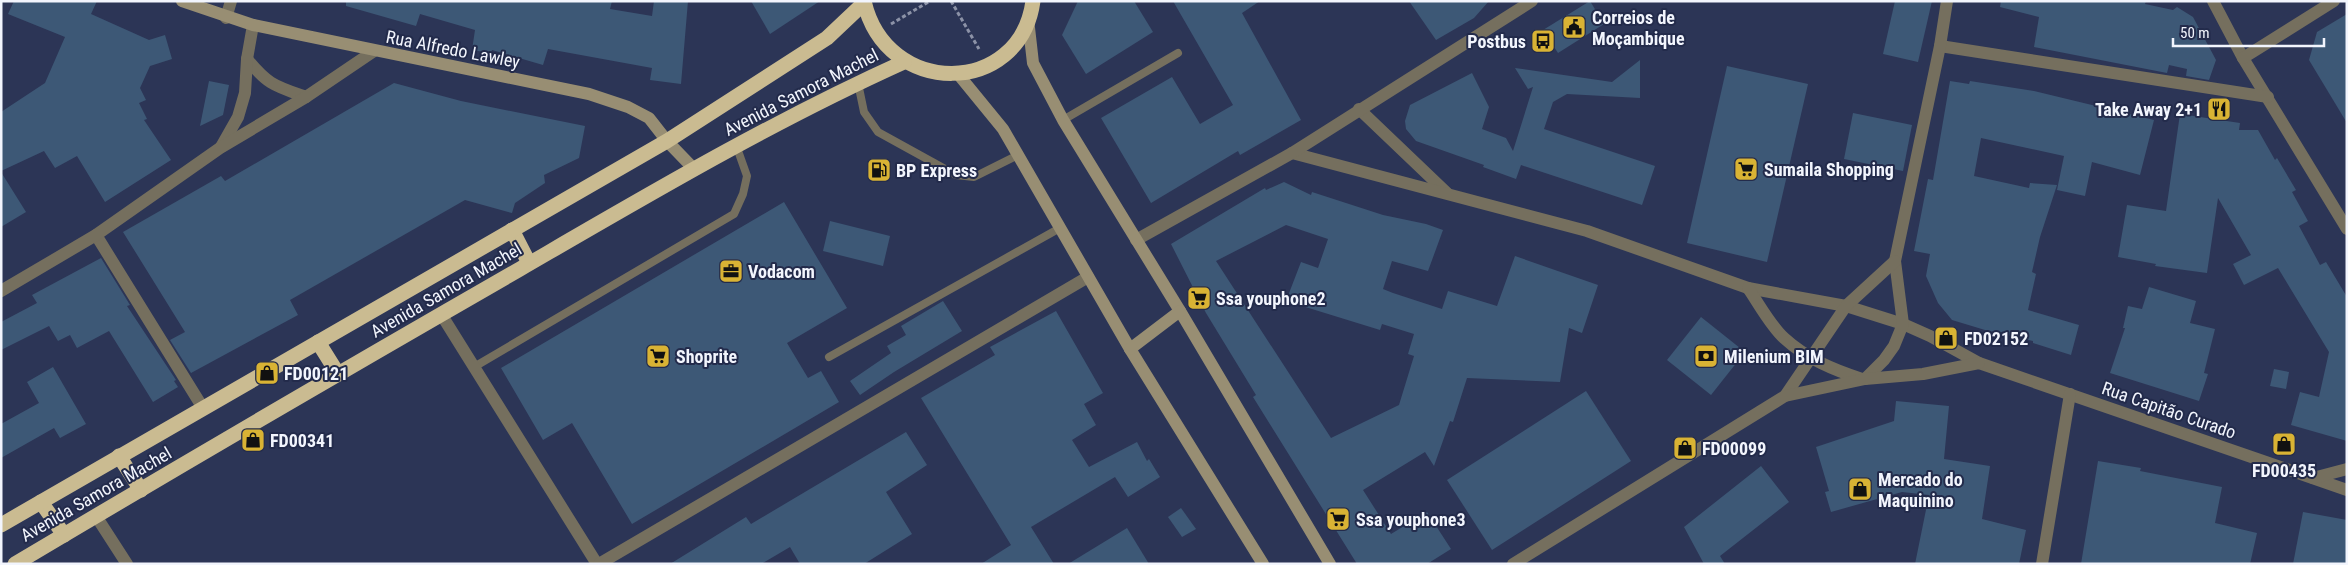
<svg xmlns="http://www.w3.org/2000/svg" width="2348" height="565" font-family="'Roboto Condensed',sans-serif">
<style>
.building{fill:#3d5876;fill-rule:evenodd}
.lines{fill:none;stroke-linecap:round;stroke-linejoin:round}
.path{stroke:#8c92a7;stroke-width:3;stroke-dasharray:4 2.5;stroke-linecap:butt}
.lane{stroke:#756f5e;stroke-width:8}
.street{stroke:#756f5e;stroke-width:12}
.secondary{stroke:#988e73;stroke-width:12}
.highway{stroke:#cabb91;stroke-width:15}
.labels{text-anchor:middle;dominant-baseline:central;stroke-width:4;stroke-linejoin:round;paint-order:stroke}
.poi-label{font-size:18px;font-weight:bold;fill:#f2f5fd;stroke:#232b4b;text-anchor:start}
.street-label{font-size:18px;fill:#f2f5fd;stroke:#232b4b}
</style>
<rect width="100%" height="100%" fill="#2c3556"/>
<g class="building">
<path d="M14,1H97L91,14L149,40L165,35L172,59L150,66L140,88L146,100L139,103L147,119L144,120L171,160L105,202L77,156L55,168L44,151L1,171V112L45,83L65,37L8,14Z"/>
<path d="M346,1H612L610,9L652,16L654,1H688L681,84L650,80L652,68L548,49L543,65L492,50L491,53L472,50L475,30L420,14L416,26L346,6Z"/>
<path d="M751,1H820L770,34Z"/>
<path d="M1078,1H1134L1153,32L1086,74L1062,35Z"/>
<path d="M1173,1H1260L1242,13L1301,120L1240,155L1238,151L1151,203L1101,118L1172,77L1200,124L1233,105Z"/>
<path d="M1409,1H1489L1474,18L1436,40Z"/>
<path d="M1590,1L1604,24L1558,53L1543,30Z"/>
<path d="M1895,1H1932L1918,62L1883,54Z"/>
<path d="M2001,1H2146L2145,4L2173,10L2177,7L2193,17L2216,60L2209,80L2186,76L2187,69L2169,65L2167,73L2034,47L2039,17L2000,7Z"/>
<path d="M2347,14V123L2309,60L2317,32Z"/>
<path d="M1640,60V98L1567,94L1553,102L1544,129L1655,166L1642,205L1521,165L1516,179L1483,167L1484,165L1416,141L1406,129L1405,121L1410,105L1472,73L1489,107L1482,129L1506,138L1513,151L1533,87L1528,89L1515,68L1612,82Z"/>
<path d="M1727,66L1808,84L1767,262L1687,243Z"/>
<path d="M209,81L229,85L223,115L200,126Z"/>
<path d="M1950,81L1969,84L1970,81L2034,91L2154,120L2140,175L2092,162L2085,196L2057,190L2064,156L1981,138L1974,176L2029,188L2030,183L2057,185L2040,237L2032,272L2036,274L2028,310L2079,325L2071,355L2033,343V341L1985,330L1952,320L1938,303L1926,276L1930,254L1914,251L1928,179L1933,180Z"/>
<path d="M394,83L461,101L585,126L579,158L544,175L545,183L515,203L512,213L465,200L290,300L298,315L191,373L170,340L185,332L123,232L221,176L225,181Z"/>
<path d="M1853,113L1912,125L1903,171L1844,159Z"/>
<path d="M2180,114L2240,123L2239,130H2258L2275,160L2277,158L2296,190L2292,192L2308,221L2299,226L2320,265L2326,262L2347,297V441L2291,425L2300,392L2319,397L2329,352L2278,268L2244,285L2233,264L2251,255L2218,198L2207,273L2155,266L2156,264L2118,257L2127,205L2166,211Z"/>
<path d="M1,172L26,212L1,227Z"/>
<path d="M1284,182L1311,195L1312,192L1383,215L1426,224L1443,230L1428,271L1392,261L1383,289L1393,293L1442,309L1448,291L1497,306L1515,256L1598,285L1582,333L1569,328L1560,382L1467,378L1453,422L1450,421L1434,466L1425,452L1363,490L1391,534L1427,512L1451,549L1427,564H1357L1253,397L1256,395L1206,313L1171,244L1265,188L1266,190ZM1286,225L1328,239L1318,268L1301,262L1286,301L1380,330L1382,324L1414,334L1408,354L1414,356L1399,405L1331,438L1216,261Z"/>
<path d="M784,202L847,308L787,343L808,378L821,371L839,402L632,524L572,423L543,440L501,368Z"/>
<path d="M830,221L890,236L883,266L823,251Z"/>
<path d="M101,258L130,305L127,306L176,380L174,381L178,387L153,402L109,331L77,348L70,335L58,341L49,326L1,350V322L37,303L32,295Z"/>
<path d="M2149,287L2196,301L2190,323L2215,329L2204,373L2208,374L2199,401L2110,373L2125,328H2123L2128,306L2142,309Z"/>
<path d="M943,301L962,331L894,372L860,395L850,381L891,353L887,346L906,335L901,326Z"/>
<path d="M1056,311L1103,393L1084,404L1096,425L1072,440L1089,467L1137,442L1147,461L1149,459L1160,477L1128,497L1115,477L1031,527L1054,564H981L1011,545L921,398L995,355L990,347Z"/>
<path d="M1701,317L1745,352L1711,395L1667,360Z"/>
<path d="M53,367L86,424L60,438L54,428L1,458V424L39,403L27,382Z"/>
<path d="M2274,369L2289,372L2286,389L2270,386Z"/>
<path d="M1586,391L1631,461L1492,550L1447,480Z"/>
<path d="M1896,401L1949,406L1944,459L1990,466L1982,519L2026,530L2019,564H1915L1929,495L1902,492L1831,512L1825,492L1829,491L1816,447L1894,421Z"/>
<path d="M906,432L927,465L886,492L912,534L864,564H800L790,547L761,564H670L746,517L751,524Z"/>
<path d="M2098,461L2141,468L2140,471L2222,487L2215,523L2257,533L2250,564H2081Z"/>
<path d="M1761,466L1789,502L1720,556L1725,564H1704L1684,527Z"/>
<path d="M1181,508L1196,529L1182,537L1168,517Z"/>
<path d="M2303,512L2347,520V564H2293Z"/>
<path d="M1127,528L1149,564H1068Z"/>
</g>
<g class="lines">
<g class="path">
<path d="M951,1L979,49"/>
<path d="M891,24L930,1"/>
</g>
<g class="lane">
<path d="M858,83L864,112L878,132L956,175L974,177L1018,155"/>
<path d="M1063,120L1178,53"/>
<path d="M829,357L1060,228"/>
<path d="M474,367L734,214L743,194L747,176L736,145"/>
</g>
<g class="street">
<path d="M2213,1L2243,58L2347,229"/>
<path d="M226,18L231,1"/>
<path d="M1940,46L2268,97"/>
<path d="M2243,58L2334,1"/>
<path d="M247,59C268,85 275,86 306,97"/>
<path d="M1359,109L1447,193"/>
<path d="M221,147L238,117L245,93L247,59L253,25"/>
<path d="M1292,153L1587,231L1748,288L1846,306L1903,324L1930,336L1979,363L2347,490"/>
<path d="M96,235L203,408"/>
<path d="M1136,240L1292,153L1532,1"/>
<path d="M1748,288C1759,304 1770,325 1784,338C1807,359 1834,370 1862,379"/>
<path d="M1,291L96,235L220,148L306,97L374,51"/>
<path d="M441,314L597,564"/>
<path d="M1865,379L1884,360L1894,346L1903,324L1895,261L1940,46L1947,1"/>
<path d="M1785,396L1846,306L1895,261"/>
<path d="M2313,478L2347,469"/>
<path d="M96,516L127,564"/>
<path d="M599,564L1088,277"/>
<path d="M1513,564L1785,396L1865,379L1923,374L1979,363"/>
<path d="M2042,564L2070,394"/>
</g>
<g class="secondary">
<path d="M182,1L253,25L589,94L628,107L649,118L667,141L694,169"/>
<path d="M1028,19L1033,63L1063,120L1180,311L1330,564"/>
<path d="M958,74L1003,129L1130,349L1263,564"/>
<path d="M1130,349L1180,311"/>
</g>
<g class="highway">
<path d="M864,1C886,98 1020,97 1033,1"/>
<path d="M512,230L529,263"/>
<path d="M318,342L338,374"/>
<path d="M119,456L141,490"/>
<path d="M41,502L64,535"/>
<path d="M1,525L667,141L827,38L864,3"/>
<path d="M15,564C183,464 351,366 520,269C646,196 771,122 904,62"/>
</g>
</g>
<defs>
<g id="civic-square" transform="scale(1.25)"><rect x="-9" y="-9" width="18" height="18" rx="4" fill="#d9b334" stroke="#232b4b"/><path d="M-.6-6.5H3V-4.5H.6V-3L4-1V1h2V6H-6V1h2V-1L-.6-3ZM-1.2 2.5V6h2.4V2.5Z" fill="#111"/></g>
<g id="bus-square" transform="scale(1.25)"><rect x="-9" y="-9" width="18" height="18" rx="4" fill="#d9b334" stroke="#232b4b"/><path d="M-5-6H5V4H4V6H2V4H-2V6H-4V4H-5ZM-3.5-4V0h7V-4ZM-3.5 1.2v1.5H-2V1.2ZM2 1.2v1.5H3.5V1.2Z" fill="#111"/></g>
<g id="restaurant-square" transform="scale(1.25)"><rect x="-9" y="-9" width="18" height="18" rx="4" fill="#d9b334" stroke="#232b4b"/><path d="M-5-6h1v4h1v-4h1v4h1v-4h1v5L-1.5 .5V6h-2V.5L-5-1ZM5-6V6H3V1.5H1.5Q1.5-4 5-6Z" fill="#111"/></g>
<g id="supermarket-square" transform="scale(1.25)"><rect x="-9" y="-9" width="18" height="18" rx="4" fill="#d9b334" stroke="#232b4b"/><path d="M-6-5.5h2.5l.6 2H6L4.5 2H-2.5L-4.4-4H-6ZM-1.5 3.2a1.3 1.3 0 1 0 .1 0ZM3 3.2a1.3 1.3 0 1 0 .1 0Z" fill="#111"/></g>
<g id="fuel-square" transform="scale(1.25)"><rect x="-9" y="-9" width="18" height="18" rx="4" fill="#d9b334" stroke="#232b4b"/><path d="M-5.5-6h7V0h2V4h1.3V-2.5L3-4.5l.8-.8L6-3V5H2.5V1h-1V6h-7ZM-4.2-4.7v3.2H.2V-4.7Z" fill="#111"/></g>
<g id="office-square" transform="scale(1.25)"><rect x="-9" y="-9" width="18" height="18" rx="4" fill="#d9b334" stroke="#232b4b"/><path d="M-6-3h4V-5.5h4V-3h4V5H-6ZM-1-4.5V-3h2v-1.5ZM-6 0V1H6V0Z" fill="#111"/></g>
<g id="shop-square" transform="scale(1.25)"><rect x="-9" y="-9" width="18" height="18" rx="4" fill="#d9b334" stroke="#232b4b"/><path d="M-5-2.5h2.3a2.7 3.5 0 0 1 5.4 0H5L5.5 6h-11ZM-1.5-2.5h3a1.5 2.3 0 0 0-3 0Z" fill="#111"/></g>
<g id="bank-square" transform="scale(1.25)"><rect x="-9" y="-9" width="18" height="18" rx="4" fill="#d9b334" stroke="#232b4b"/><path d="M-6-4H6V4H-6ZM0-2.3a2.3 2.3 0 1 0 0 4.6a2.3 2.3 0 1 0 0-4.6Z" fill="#111"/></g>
</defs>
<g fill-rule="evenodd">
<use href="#civic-square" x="1574" y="27"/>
<use href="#bus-square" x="1543" y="41"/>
<use href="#restaurant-square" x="2219" y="109"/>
<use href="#supermarket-square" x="1746" y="169"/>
<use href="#fuel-square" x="879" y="170"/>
<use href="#office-square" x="731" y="271"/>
<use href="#supermarket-square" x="1199" y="298"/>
<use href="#shop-square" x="1946" y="338"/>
<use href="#supermarket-square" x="658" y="356"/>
<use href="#bank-square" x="1706" y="356"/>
<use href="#shop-square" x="267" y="373"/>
<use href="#shop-square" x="253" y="440"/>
<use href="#shop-square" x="2284" y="444"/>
<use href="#shop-square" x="1685" y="448"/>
<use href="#shop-square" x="1860" y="489"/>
<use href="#supermarket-square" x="1338" y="519"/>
</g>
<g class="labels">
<g class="poi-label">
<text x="1592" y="17">Correios de<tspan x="1592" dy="21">Moçambique</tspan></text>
<text x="1526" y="41" text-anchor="end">Postbus</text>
<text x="2202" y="109" text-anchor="end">Take Away 2+1</text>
<text x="1764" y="169">Sumaila Shopping</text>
<text x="896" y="170">BP Express</text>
<text x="748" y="271">Vodacom</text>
<text x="1216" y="298">Ssa youphone2</text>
<text x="1964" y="338">FD02152</text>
<text x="676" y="356">Shoprite</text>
<text x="1724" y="356">Milenium BIM</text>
<text x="284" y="373">FD00121</text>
<text x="270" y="440">FD00341</text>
<text x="1702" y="448">FD00099</text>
<text x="2284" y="470" text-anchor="middle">FD00435</text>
<text x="1878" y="479">Mercado do<tspan x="1878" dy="21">Maquinino</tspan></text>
<text x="1356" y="519">Ssa youphone3</text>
</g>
<g class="street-label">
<text transform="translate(453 49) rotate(11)">Rua Alfredo Lawley</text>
<text transform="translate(801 92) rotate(-27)">Avenida Samora Machel</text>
<text transform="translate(446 290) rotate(-30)">Avenida Samora Machel</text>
<text transform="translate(2169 410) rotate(19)">Rua Capitão Curado</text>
<text transform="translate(96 494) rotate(-30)">Avenida Samora Machel</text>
</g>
</g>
<rect width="2348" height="565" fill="none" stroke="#f2f5fd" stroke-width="5"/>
<path d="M2173 38v8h151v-8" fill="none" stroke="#f2f5fd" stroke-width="2.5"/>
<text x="2180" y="38" font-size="15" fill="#f2f5fd" stroke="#232b4b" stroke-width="4" paint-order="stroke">50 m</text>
</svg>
